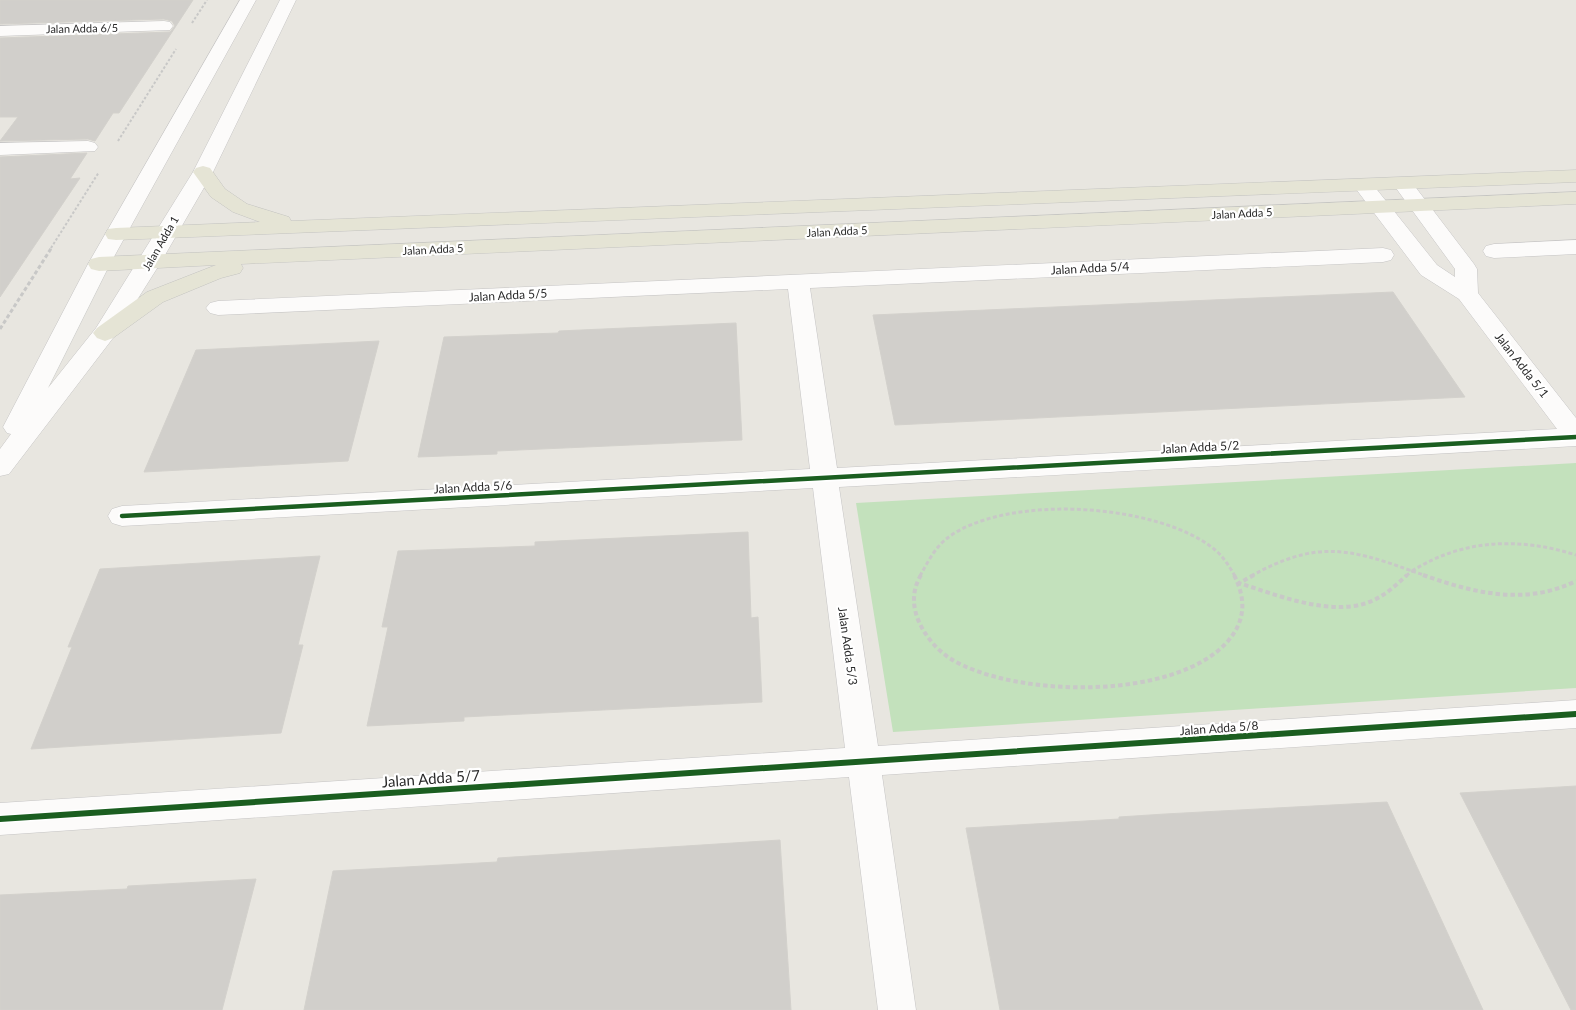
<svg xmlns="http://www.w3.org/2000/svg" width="1576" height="1010" font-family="Lato,sans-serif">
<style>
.green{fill:#c3e1bc}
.building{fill:#d1cfcb;stroke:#d3d1cc}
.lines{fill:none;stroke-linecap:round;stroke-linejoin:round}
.minor-casing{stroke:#c5c4c4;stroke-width:1}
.major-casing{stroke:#c4c4c1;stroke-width:1}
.path-far2{stroke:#c8c8c7;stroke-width:2;stroke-dasharray:2.5 2;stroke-linecap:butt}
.path-far1{stroke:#c8c8c7;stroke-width:3;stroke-dasharray:4 2.5;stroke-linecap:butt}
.path{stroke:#c8c8c7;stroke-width:4;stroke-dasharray:4.5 3;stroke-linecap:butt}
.minor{fill:#fcfbfa;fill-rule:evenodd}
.major{fill:#e5e4d5;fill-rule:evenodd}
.cycleway-far1-casing{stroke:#fff;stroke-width:8}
.cycleway-casing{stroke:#fff;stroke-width:9}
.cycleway-far1{stroke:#1b5e20;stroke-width:4.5}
.cycleway{stroke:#1b5e20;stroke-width:6}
.labels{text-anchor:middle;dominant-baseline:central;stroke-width:4.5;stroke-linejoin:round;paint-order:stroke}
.far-street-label{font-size:11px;fill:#2a2a2a;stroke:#fff}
.street-label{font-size:12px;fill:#2a2a2a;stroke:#fff}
.near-street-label{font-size:15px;fill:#2a2a2a;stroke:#fff}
</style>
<rect width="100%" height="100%" fill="#e8e6e0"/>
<path class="green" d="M1576,463V688L893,732L856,503Z"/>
<g class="building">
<path d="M0,0H193L119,113H113L95,141L88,139L0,141L18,117H0V38L170,32L175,26L172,21L164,19L0,24Z"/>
<path d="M87,153L70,179L80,178L0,297V157Z"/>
<path d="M1393,292L1465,397L895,425L873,315Z"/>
<path d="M736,323L742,440L497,451V454L418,457L444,337L558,333L559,331Z"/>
<path d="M379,341L348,461L144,472L196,350Z"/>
<path d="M748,532L751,618L758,617L762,702L464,717V721L367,726L388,627H382L398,551L535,546V542Z"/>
<path d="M320,556L298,645H303L281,733L31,749L72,647H68L100,569Z"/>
<path d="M1576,786V1010H1571L1460,793Z"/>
<path d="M1387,802L1483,1010H1000L966,828L1119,819V817L1165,814Z"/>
<path d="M780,840L791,1010H304L333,871L497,862L498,858Z"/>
<path d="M256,879L222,1010H0V895L127,889L128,886Z"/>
</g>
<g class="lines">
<g class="minor-casing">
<g id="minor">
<path d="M240,0H256L110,264L48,388L96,328L193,172L280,0H296L213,172L161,262L113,338L9,474L0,476V449L11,434L7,433L3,427L88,264Z"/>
<path d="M164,21L170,22L173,26L170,30L0,36V26Z"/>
<path d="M88,141L95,143L98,147L95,151L0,155V143Z"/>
<path d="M1403,178L1410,180L1474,264L1477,269L1478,293L1576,418V446L839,487L878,746L1576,700V728L882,775L916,1010H878L849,777L0,835V803L845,748L813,488L122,526L112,523L108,516L112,509L122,506L810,469L788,289L218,315L210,313L206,308L210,303L218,301L1383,248L1391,250L1394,255L1391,260L1383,262L810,288L837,468L1557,429L1459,299L1421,275L1353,185L1356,181L1363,179L1370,181L1437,265L1455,277V269L1393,184L1396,180Z"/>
<path d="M1576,240V254L1494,258L1486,256L1483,251L1486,246L1494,244Z"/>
</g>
</g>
<g class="major-casing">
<g id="major">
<path d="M203,166L210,168L225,189L247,204L289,217L291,221L1576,170V182L116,240L108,239L105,234L108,229L116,228L260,222L233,212L211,197L193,172L196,168Z"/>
<path d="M1576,192V204L241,264L243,268L240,273L221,278L163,302L113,338L105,341L97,338L93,333L97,328L147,292L216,265L99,271L91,269L88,264L91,259L99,257Z"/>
</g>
</g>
<g class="path-far2">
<path d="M192,23L207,0"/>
<path d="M118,141L176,49"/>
<path d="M51,248L99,172"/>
</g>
<g class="path-far1">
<path d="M0,329L52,247"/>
<path d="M1412,571L1427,576"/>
<path d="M1412,571C1463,539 1520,537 1576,555"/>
<path d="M920,576C927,563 935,548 946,539C1005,493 1157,503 1214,549C1223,556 1229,566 1235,576"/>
<path d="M1251,576C1315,541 1346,547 1412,571"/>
<path d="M1406,576L1412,571"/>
</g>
<g class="path">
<path d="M921,575C912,590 912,606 919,622C926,637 937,650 951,659C1015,698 1176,701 1228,641C1246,620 1246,599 1234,575"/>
<path d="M1254,575L1239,583C1277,595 1335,619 1374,600C1387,594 1397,584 1407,575"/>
<path d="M1423,575C1474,593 1525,606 1576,581"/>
</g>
<use href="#minor" class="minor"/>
<use href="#major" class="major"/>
<g class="cycleway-far1-casing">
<path id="cycleway-far1" d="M122,516L1576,437"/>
</g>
<g class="cycleway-casing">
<path id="cycleway" d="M0,819L1576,714"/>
</g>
<use href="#cycleway-far1" class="cycleway-far1"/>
<use href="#cycleway" class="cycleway"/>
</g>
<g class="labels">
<g class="far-street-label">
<text transform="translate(82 28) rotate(-1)">Jalan Adda 6/5</text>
<text transform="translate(1242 213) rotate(-3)">Jalan Adda 5</text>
<text transform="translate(837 231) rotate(-3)">Jalan Adda 5</text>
<text transform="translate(160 243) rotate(-60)">Jalan Adda 1</text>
<text transform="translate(433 249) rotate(-3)">Jalan Adda 5</text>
</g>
<g class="street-label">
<text transform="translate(1090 268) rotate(-3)">Jalan Adda 5/4</text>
<text transform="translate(508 295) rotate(-3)">Jalan Adda 5/5</text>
<text transform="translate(1522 365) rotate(52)">Jalan Adda 5/1</text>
<text transform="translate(1200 447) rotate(-3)">Jalan Adda 5/2</text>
<text transform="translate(473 487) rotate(-3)">Jalan Adda 5/6</text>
<text transform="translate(848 646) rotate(82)">Jalan Adda 5/3</text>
<text transform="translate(1219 728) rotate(-4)">Jalan Adda 5/8</text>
</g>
<g class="near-street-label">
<text transform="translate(431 778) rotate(-4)">Jalan Adda 5/7</text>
</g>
</g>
</svg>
